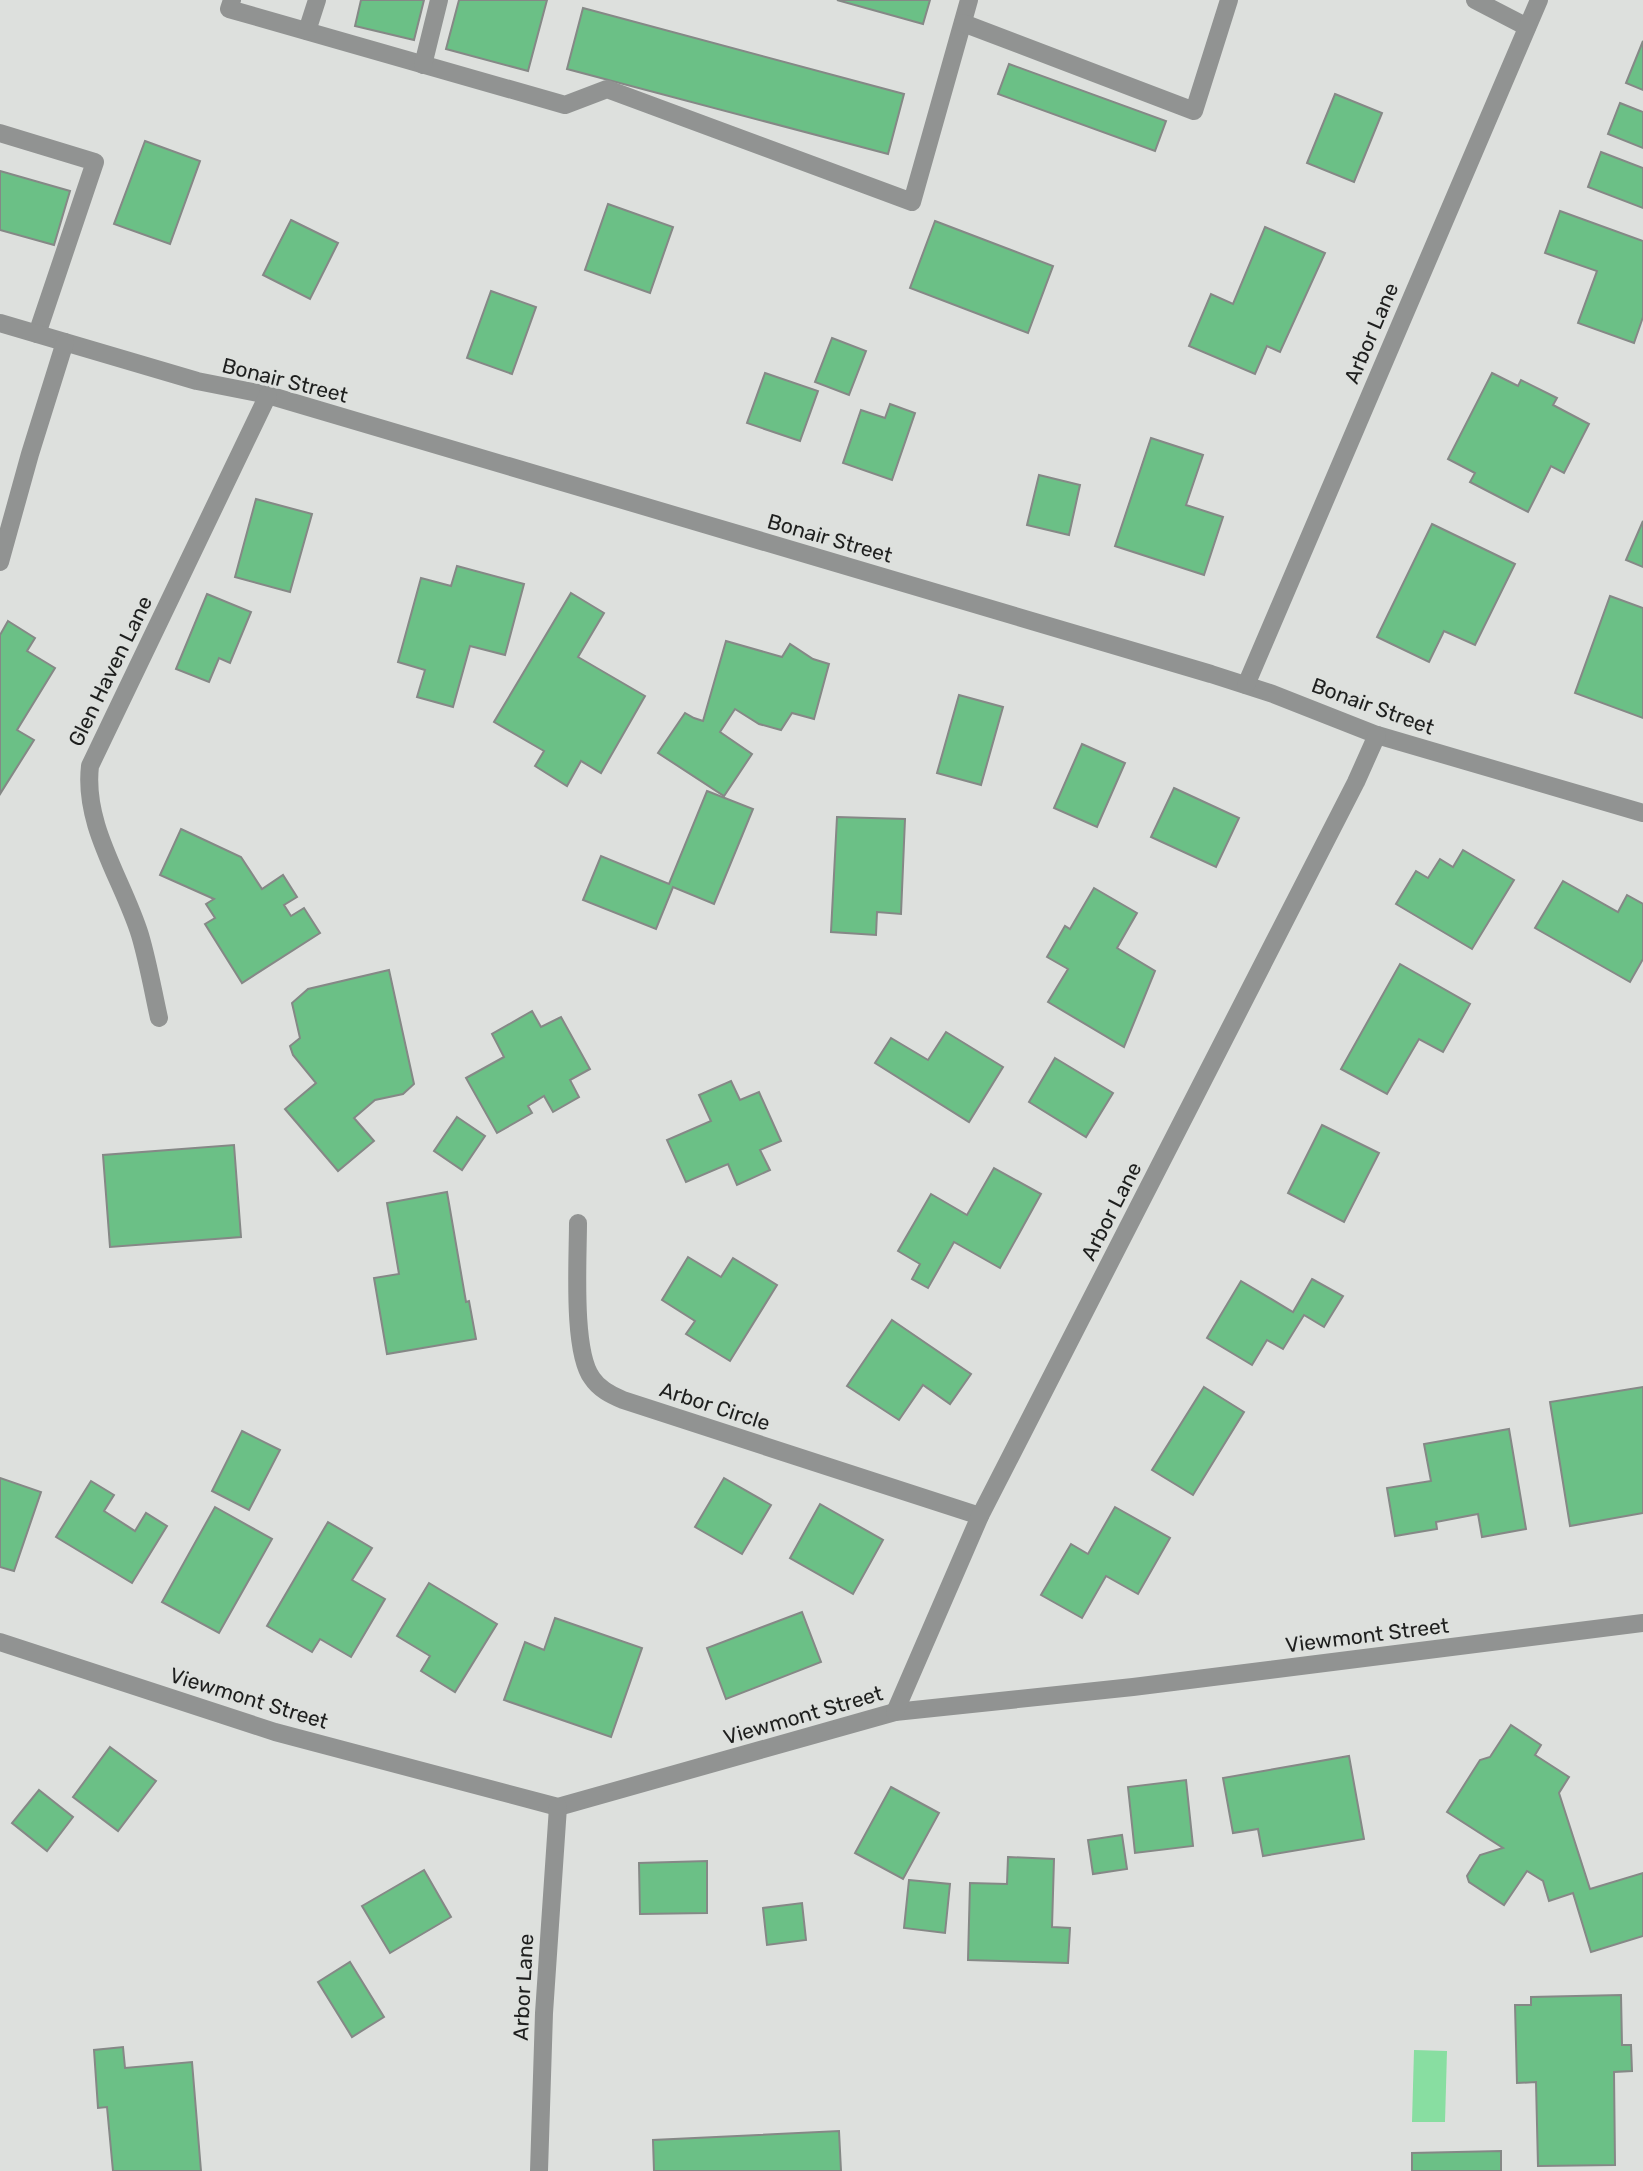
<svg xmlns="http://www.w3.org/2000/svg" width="1643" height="2171" font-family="Rubik,sans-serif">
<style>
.water{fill:#88dea1}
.building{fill:#6bc086;stroke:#858886;stroke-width:2}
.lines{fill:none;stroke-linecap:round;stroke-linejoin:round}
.minor{stroke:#919392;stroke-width:18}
.labels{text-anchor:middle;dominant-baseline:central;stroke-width:6;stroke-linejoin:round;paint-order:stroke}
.street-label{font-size:21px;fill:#1e1f1e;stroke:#dde0dd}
</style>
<rect width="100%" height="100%" fill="#dde0dd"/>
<path class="water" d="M1414,2050L1447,2051L1445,2122H1412Z"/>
<g class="building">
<path d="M361,0H424L414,40L355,26Z"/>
<path d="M459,0H547L528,71L446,49Z"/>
<path d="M837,0H930L923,24Z"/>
<path d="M583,8L904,94L888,154L567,69Z"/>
<path d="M1643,41V90L1626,83Z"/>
<path d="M1009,64L1166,121L1155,151L998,94Z"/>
<path d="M1335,94L1382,113L1354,182L1307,163Z"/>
<path d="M1620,103L1643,112V148L1608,134Z"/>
<path d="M145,141L200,161L170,244L114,224Z"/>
<path d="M1601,152L1643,168V208L1588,187Z"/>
<path d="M0,171L70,191L54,245L0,230Z"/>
<path d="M608,204L673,227L650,293L585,270Z"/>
<path d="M1560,211L1643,241V317L1634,343L1578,323L1597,271L1545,253Z"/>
<path d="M291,220L338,243L310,299L263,275Z"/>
<path d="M935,221L1053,266L1028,333L910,288Z"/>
<path d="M1265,227L1325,253L1280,352L1267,346L1255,374L1189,346L1211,294L1233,304Z"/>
<path d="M491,291L536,307L512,374L467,358Z"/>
<path d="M832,338L866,351L849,395L815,382Z"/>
<path d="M765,373L818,391L800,441L747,423Z"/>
<path d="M1492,373L1518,386L1521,380L1557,398L1553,405L1589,424L1564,473L1551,466L1528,512L1470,482L1475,473L1448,459Z"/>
<path d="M890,404L915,413L892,480L843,463L861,410L885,418Z"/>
<path d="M1151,438L1203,455L1186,505L1223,517L1204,575L1115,546Z"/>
<path d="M1039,475L1080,485L1069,535L1027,525Z"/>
<path d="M256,499L312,514L290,592L235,577Z"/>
<path d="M1643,521V567L1626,560Z"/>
<path d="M1432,524L1515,564L1475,645L1444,631L1429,662L1377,637Z"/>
<path d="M457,566L524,584L505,655L470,646L453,707L417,697L425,670L398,662L421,578L451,586Z"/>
<path d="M571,593L604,613L578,657L645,696L601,773L581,761L567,786L535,766L544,751L494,722Z"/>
<path d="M207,594L251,612L230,663L219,658L209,682L176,669Z"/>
<path d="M1610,596L1643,608V718L1575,693Z"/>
<path d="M8,621L35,638L27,651L55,668L17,730L34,740L0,794V635Z"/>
<path d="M726,641L782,657L790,644L813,659L829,664L814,719L792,713L781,730L759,724L735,709L720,732L752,754L724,796L658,753L685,713L694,718L703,721Z"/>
<path d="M959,695L1003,707L981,785L937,773Z"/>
<path d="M1082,744L1125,763L1097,827L1054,808Z"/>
<path d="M1174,788L1239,818L1216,867L1151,837Z"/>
<path d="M707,791L753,809L714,904L673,887L656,929L583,900L601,856L669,884Z"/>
<path d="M837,817L905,819L901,914L877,912L876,935L831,932Z"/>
<path d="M181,829L241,857L262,889L283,875L297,897L284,905L291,916L304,908L320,933L242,983L205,924L215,918L206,904L214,899L160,875Z"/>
<path d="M1463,850L1514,880L1472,949L1396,904L1416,871L1428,878L1440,859L1453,867Z"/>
<path d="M1563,881L1618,912L1627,895L1643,904V959L1630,982L1535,928Z"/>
<path d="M1094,888L1137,913L1117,948L1155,971L1124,1047L1048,1002L1068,969L1047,957L1065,926L1070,929Z"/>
<path d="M1400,964L1470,1004L1443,1052L1419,1039L1387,1094L1341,1069Z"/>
<path d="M389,970L414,1084L403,1094L375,1100L354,1118L374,1141L338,1171L285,1109L316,1083L293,1055L290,1046L300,1038L292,1003L308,989Z"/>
<path d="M532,1011L541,1027L561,1017L590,1069L570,1080L579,1097L553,1112L544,1096L528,1106L532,1113L497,1133L466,1078L504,1057L492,1034Z"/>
<path d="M946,1032L1003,1067L969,1122L875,1063L891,1038L928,1060Z"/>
<path d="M1055,1058L1113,1093L1086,1137L1029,1102Z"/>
<path d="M731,1081L740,1100L759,1092L781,1141L760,1150L770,1170L737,1185L728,1164L686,1182L667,1140L711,1121L699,1095Z"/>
<path d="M457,1117L485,1136L462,1170L434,1151Z"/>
<path d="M1322,1125L1379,1153L1344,1222L1288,1193Z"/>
<path d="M234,1145L241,1237L110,1247L103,1155Z"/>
<path d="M994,1168L1041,1194L1000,1268L954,1242L928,1288L912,1279L920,1264L898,1251L931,1194L967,1215Z"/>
<path d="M447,1192L466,1302L469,1301L476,1339L387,1354L374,1278L399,1274L387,1203Z"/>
<path d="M688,1257L721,1277L733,1258L777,1285L730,1361L686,1334L695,1321L662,1300Z"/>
<path d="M1312,1279L1343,1296L1324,1327L1304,1315L1283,1349L1267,1340L1252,1365L1207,1338L1241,1281L1293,1312Z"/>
<path d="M892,1320L971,1374L950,1404L923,1385L899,1420L847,1386Z"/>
<path d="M1204,1387L1244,1412L1193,1495L1152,1470Z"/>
<path d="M1643,1387V1513L1570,1526L1550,1402Z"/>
<path d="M1509,1429L1526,1529L1482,1537L1478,1514L1436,1522L1437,1529L1395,1536L1387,1488L1431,1481L1424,1444Z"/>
<path d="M242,1431L280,1450L249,1510L212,1491Z"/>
<path d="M0,1478L41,1492L14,1571L0,1567Z"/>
<path d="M724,1478L771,1505L742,1554L695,1527Z"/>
<path d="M91,1481L114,1495L104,1511L135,1531L146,1513L167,1526L132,1583L56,1537Z"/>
<path d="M820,1504L883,1540L853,1594L790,1558Z"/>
<path d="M215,1507L272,1539L219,1633L162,1602Z"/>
<path d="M1115,1507L1170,1538L1138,1594L1106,1576L1082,1618L1041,1595L1071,1544L1088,1554Z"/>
<path d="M328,1522L372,1548L352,1580L385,1599L351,1657L320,1639L312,1652L267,1626Z"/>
<path d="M429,1583L497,1624L455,1692L421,1671L430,1656L397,1636Z"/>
<path d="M802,1612L821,1662L726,1699L707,1648Z"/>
<path d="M555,1618L642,1648L611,1737L504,1700L525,1642L544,1650Z"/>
<path d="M1511,1725L1541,1745L1535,1755L1569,1777L1559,1793L1590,1889L1643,1873V1936L1591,1952L1573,1893L1549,1901L1543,1881L1527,1871L1504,1905L1469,1882L1467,1876L1480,1855L1503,1848L1447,1812L1480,1760L1490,1757Z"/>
<path d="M110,1747L156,1781L118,1831L73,1797Z"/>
<path d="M1349,1756L1364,1839L1263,1856L1258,1829L1233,1833L1223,1778Z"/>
<path d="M1186,1780L1193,1846L1135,1853L1128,1787Z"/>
<path d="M891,1787L939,1813L903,1879L855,1853Z"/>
<path d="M39,1790L73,1817L47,1851L12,1823Z"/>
<path d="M1122,1835L1127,1869L1093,1874L1088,1840Z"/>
<path d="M1008,1857L1054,1859L1052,1927L1070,1928L1068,1963L968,1960L970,1883L1007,1884Z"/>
<path d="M707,1861V1913L640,1914L639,1863Z"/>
<path d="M424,1870L451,1917L390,1953L362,1906Z"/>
<path d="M909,1880L950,1884L945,1933L904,1928Z"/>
<path d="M802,1903L806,1940L767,1945L763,1908Z"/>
<path d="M350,1962L384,2017L352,2037L318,1982Z"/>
<path d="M1621,1995L1622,2045H1631L1632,2071L1614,2072L1615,2165L1538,2166L1536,2082L1517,2083L1515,2005H1531V1997Z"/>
<path d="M123,2047L125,2068L192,2062L201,2171H113L107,2107L98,2108L94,2050Z"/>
<path d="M839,2131L841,2171H654L653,2140Z"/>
<path d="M1501,2151V2171H1412V2153Z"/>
</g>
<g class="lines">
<g class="minor">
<path d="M232,0L229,9L565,105L607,89L912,202L969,0"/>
<path d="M1475,0L1527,27"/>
<path d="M963,23L1194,111L1229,0"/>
<path d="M307,31L317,0"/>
<path d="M423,65L439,0"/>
<path d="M0,133L95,162L37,334"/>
<path d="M0,323L197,381L268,395L1211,674L1273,694L1377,735L1643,813"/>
<path d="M0,562L30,454L65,342"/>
<path d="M1246,685L1539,0"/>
<path d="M159,1018C153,991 148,962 140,935C123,880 83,826 90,766L268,395"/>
<path d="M578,1223C578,1259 572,1351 592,1378C599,1389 611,1395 623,1400L980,1516"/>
<path d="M0,1642L275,1732L558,1807L895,1712L1133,1687L1643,1623"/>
<path d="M895,1712L980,1516L1356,782L1377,735"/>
<path d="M539,2171L544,2013L558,1807"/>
</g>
</g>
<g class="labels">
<g class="street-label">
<text transform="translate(1371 333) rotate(-67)">Arbor Lane</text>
<text transform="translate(285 380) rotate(14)">Bonair Street</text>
<text transform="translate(830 538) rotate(16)">Bonair Street</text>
<text transform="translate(110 671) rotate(-64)">Glen Haven Lane</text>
<text transform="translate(1373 706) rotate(20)">Bonair Street</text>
<text transform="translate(1111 1211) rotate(-63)">Arbor Lane</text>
<text transform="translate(715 1406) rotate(18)">Arbor Circle</text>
<text transform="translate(1367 1635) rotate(-7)">Viewmont Street</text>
<text transform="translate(249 1698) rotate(17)">Viewmont Street</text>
<text transform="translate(803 1715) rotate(-16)">Viewmont Street</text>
<text transform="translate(523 1987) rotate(-87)">Arbor Lane</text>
</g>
</g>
</svg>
